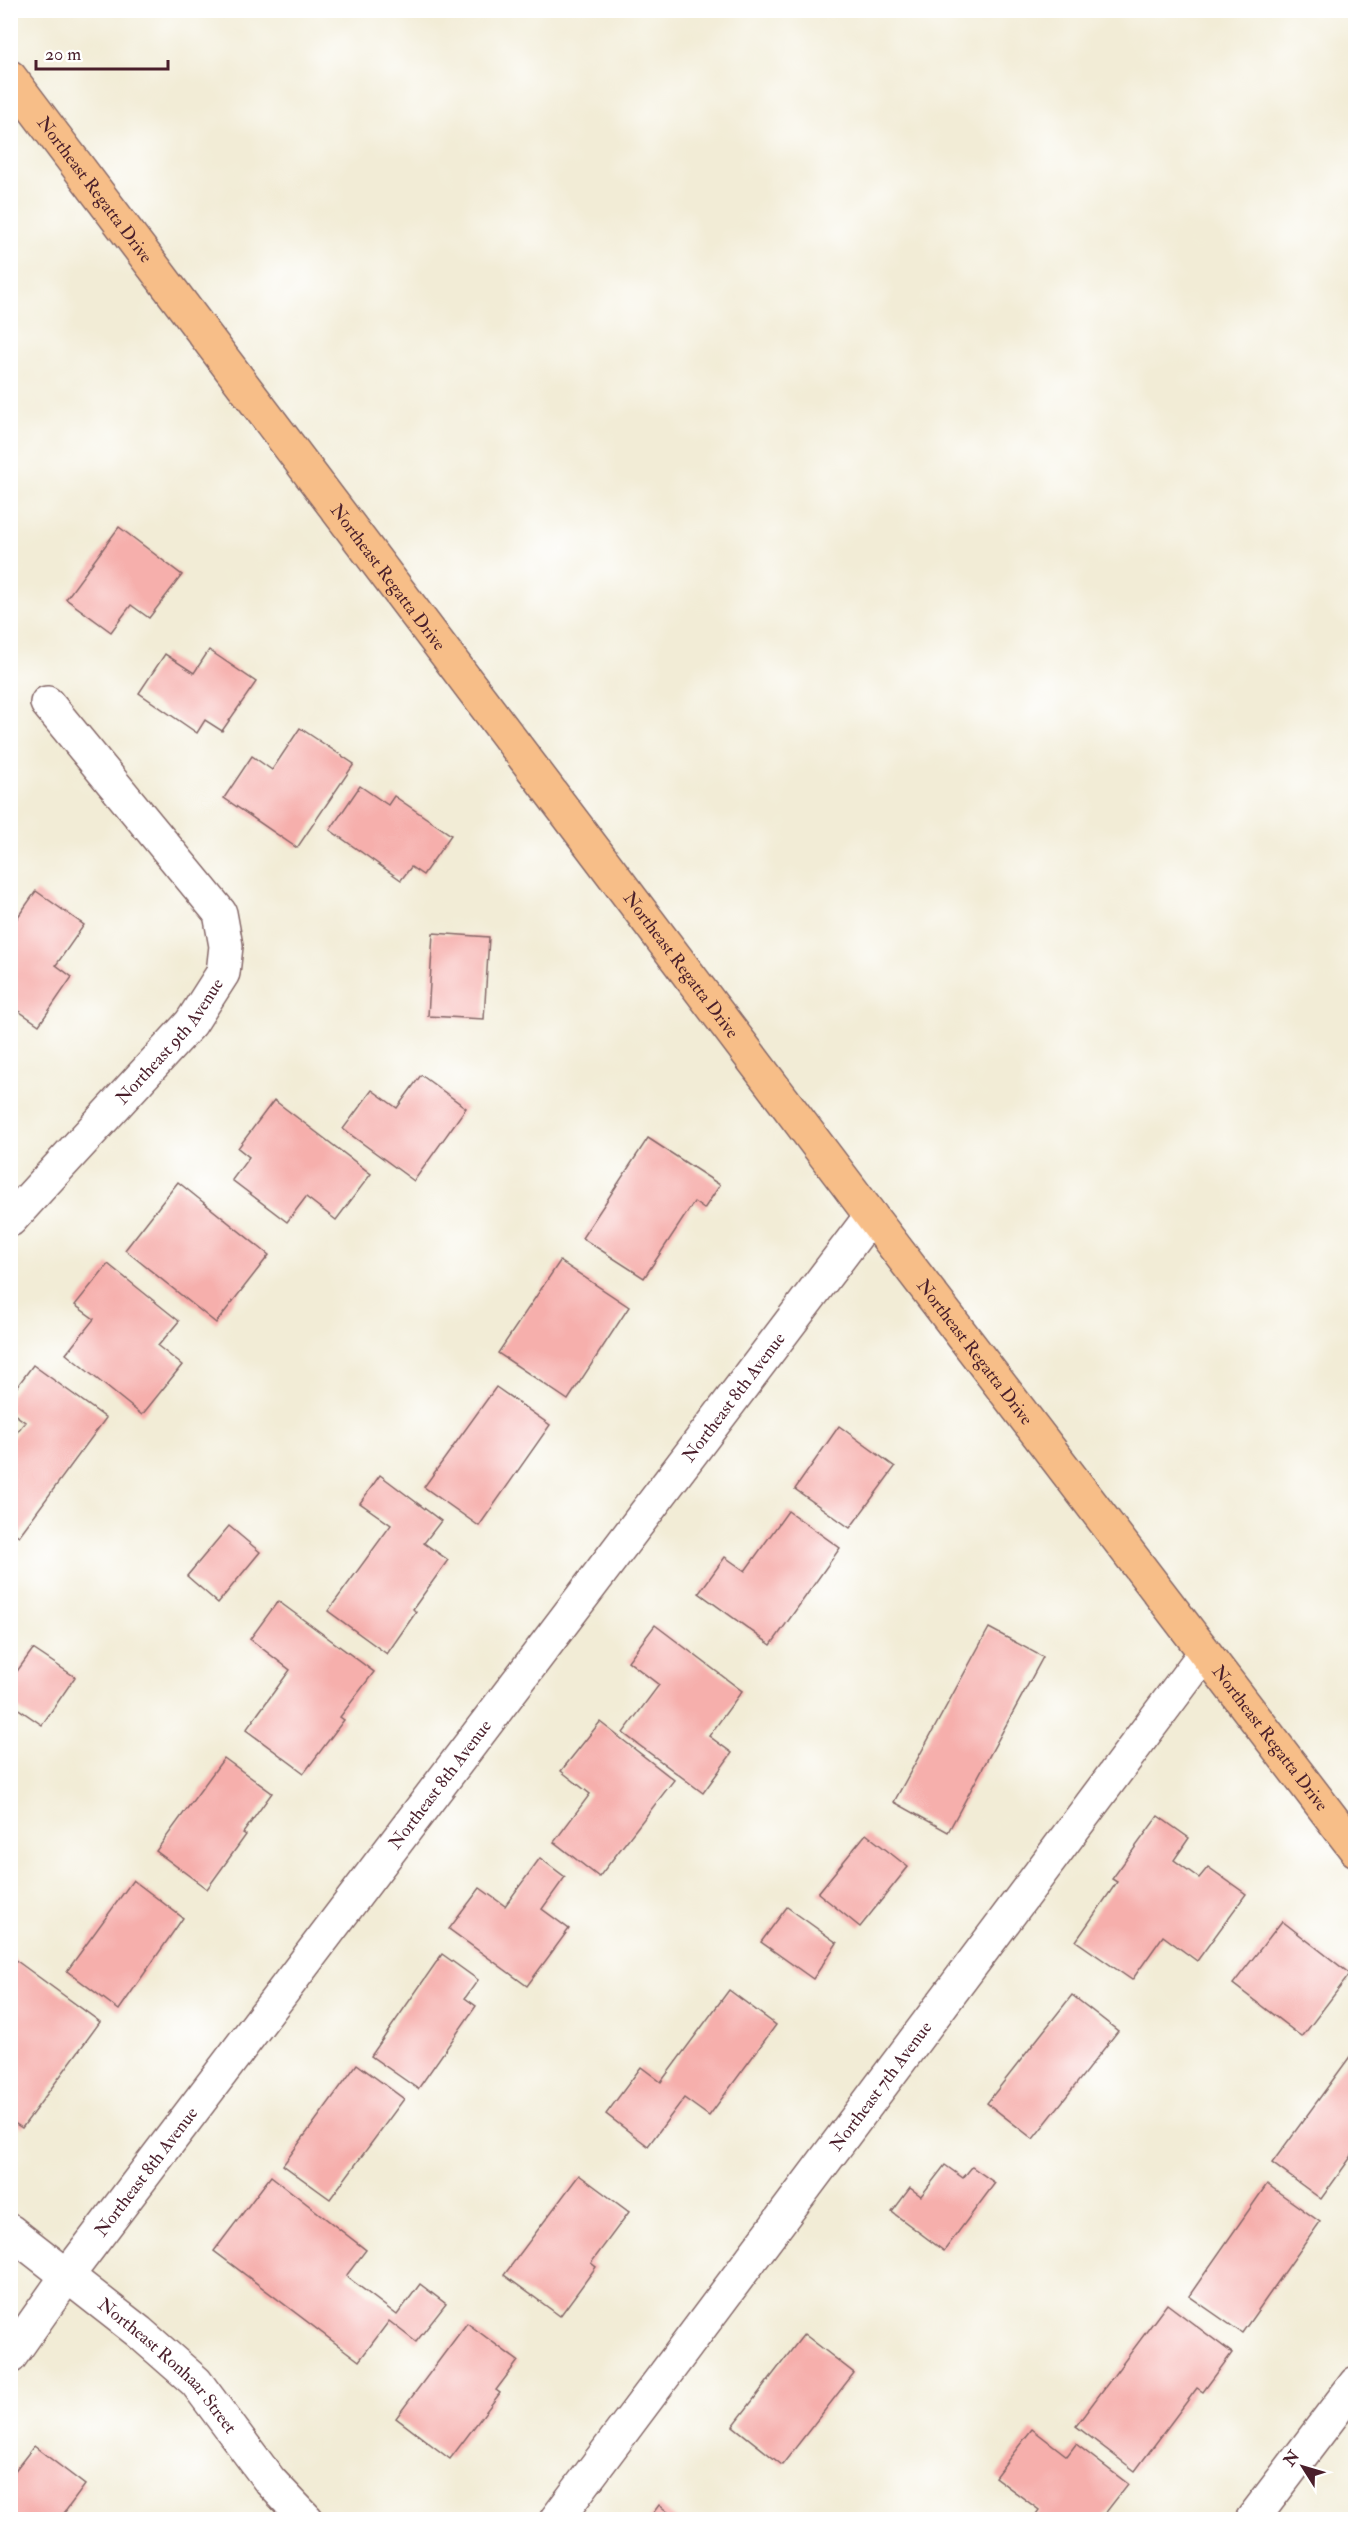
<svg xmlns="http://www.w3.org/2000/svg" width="1366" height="2530" font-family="'IM FELL Double Pica',serif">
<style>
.building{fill:#f6afac}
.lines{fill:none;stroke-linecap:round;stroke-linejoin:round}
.minor-casing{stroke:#856767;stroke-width:36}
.major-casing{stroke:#856767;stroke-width:36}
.minor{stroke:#fff;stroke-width:33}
.major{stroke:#f7be88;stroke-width:33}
.labels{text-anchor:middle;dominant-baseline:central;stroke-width:4.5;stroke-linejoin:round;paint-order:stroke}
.street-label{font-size:18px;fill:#4a1f2b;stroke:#fff}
</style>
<rect width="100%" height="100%" fill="#fff"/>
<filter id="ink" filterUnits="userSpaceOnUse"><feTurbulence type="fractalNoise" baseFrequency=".0167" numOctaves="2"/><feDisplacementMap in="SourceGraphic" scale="12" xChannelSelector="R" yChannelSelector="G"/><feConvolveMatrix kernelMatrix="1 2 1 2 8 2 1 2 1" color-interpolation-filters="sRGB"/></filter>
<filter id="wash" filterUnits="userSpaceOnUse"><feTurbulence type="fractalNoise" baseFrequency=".008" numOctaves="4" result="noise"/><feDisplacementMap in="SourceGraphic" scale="24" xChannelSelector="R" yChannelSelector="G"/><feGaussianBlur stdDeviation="1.35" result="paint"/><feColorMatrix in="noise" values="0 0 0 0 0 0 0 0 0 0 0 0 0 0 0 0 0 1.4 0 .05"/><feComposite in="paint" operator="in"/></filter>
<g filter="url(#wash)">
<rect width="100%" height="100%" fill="#f2ecd6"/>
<g id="blocks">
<g class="building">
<path d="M119,527L182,575L149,618L131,605L111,632L66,599Z"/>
<path d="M209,650L256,682L222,731L205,720L197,733L139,693L165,654L194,673Z"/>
<path d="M300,728L354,764L297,848L224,798L252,756L272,770Z"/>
<path d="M360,786L388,805L394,796L451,835L423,875L411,867L401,880L330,830Z"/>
<path d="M36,891L84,925L56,965L72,977L39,1025L10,1005V928Z"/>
<path d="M433,933L489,937L484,1019L428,1016Z"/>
<path d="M421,1075L466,1108L414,1181L343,1129L372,1090L397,1108Z"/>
<path d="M274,1100L371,1174L336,1220L306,1197L287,1222L232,1180L249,1157L238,1148Z"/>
<path d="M648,1138L720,1185L704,1209L694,1202L644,1278L582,1238Z"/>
<path d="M178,1182L269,1255L216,1323L125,1250Z"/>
<path d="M560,1261L629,1307L568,1400L498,1353Z"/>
<path d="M108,1264L179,1321L158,1346L182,1365L142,1415L66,1354L94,1319L75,1305Z"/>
<path d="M33,1365L106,1418L19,1536L10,1530V1441L25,1422L10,1411V1396Z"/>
<path d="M496,1387L550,1425L479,1526L424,1487Z"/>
<path d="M839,1426L895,1467L850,1528L795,1489Z"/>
<path d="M380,1475L441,1521L424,1543L448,1560L413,1609L416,1612L387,1654L328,1611L391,1525L360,1503Z"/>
<path d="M788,1511L840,1548L771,1645L699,1593L725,1557L745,1571Z"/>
<path d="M229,1526L260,1552L218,1603L187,1576Z"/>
<path d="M278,1601L374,1672L340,1717L344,1720L304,1773L246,1730L290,1670L250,1639Z"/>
<path d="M655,1625L742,1691L709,1736L732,1753L703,1793L623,1733L659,1685L628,1661Z"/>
<path d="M989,1628L1043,1657L948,1832L894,1802Z"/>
<path d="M33,1649L75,1677L42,1725L10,1703V1681Z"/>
<path d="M600,1722L674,1780L599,1877L554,1842L590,1794L561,1771Z"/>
<path d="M224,1758L272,1793L243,1833L246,1835L207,1889L156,1851Z"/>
<path d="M1158,1816L1189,1838L1174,1860L1199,1878L1208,1867L1246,1894L1197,1961L1163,1936L1132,1980L1076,1941L1117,1882L1112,1879Z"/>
<path d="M866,1834L908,1867L860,1927L818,1893Z"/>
<path d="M540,1858L565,1877L542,1909L569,1929L527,1986L449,1929L480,1888L505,1906Z"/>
<path d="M133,1880L183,1918L119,2010L67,1971Z"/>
<path d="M787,1907L837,1943L813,1979L761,1942Z"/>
<path d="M1282,1921L1350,1974L1302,2037L1233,1984Z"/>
<path d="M442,1954L478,1980L465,1998L476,2006L418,2089L371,2056Z"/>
<path d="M10,1956L100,2022L22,2128L10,2120V2039L16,2031L10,2027Z"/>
<path d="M729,1990L776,2025L709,2116L684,2098L648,2146L606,2114L641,2067L661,2082Z"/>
<path d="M1072,1995L1118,2031L1033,2139L987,2103Z"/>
<path d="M1354,2051L1356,2150L1321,2199L1272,2163Z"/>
<path d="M357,2064L404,2099L330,2199L283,2165Z"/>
<path d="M945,2165L963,2178L972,2167L995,2183L944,2251L892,2212L910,2188L921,2196Z"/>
<path d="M579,2175L629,2212L591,2263L596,2267L560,2316L504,2275Z"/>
<path d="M271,2176L366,2250L346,2276L397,2315L420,2284L446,2304L416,2342L389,2321L359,2361L214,2251Z"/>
<path d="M1267,2184L1320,2222L1242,2333L1189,2296Z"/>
<path d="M1167,2304L1232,2353L1203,2392L1197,2388L1135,2471L1076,2426Z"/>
<path d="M467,2323L518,2361L496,2390L500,2393L450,2459L396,2418Z"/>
<path d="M804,2334L854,2373L782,2465L733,2426Z"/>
<path d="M1032,2429L1067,2456L1076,2444L1128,2484L1100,2520H1032L1039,2510L995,2477Z"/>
<path d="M34,2446L85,2485L59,2520H10V2477Z"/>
<path d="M659,2505L678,2520H648Z"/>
</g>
</g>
</g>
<g filter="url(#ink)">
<use href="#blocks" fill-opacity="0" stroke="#856767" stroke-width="1.5"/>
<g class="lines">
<g class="minor-casing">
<g id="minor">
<path id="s1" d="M10,1220L191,1023L223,973L226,946L220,913L47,703"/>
<path id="s2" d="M10,2231L139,2332L196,2382L270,2481L307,2520"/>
<path id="s3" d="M10,2357L67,2276L871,1216"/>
<path id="s4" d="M556,2520L1204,1654"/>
<path d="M1252,2520L1356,2383"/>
</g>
</g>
<g class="major-casing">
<g id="major">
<path id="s5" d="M10,77L871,1216L1356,1850"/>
</g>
</g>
<use href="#minor" class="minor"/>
<use href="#major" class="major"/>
</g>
</g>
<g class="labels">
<g class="street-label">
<text stroke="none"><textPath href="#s5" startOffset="141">Northeast Regatta Drive</textPath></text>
<text stroke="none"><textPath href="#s5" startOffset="627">Northeast Regatta Drive</textPath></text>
<text stroke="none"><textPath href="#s5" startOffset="1113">Northeast Regatta Drive</textPath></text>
<text stroke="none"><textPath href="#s1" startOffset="240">Northeast 9th Avenue</textPath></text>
<text stroke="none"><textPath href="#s5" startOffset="1599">Northeast Regatta Drive</textPath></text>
<text stroke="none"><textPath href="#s3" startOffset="1202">Northeast 8th Avenue</textPath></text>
<text stroke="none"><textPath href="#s5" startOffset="2085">Northeast Regatta Drive</textPath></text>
<text stroke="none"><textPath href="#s3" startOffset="716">Northeast 8th Avenue</textPath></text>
<text stroke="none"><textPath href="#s4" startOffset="542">Northeast 7th Avenue</textPath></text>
<text stroke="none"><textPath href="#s3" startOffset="230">Northeast 8th Avenue</textPath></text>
<text stroke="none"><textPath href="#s2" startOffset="208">Northeast Ronhaar Street</textPath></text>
</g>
</g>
<rect width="1366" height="2530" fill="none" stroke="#fff" stroke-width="36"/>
<g transform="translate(1303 2467) rotate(307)" stroke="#ffffff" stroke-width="4.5" paint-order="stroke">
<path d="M0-4.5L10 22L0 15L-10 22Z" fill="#4a1f2b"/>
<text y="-9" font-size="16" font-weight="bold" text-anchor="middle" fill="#4a1f2b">N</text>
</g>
<path d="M36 60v9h132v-9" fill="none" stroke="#4a1f2b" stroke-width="3"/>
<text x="45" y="60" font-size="18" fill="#4a1f2b" stroke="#ffffff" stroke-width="4.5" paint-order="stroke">20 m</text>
</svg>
